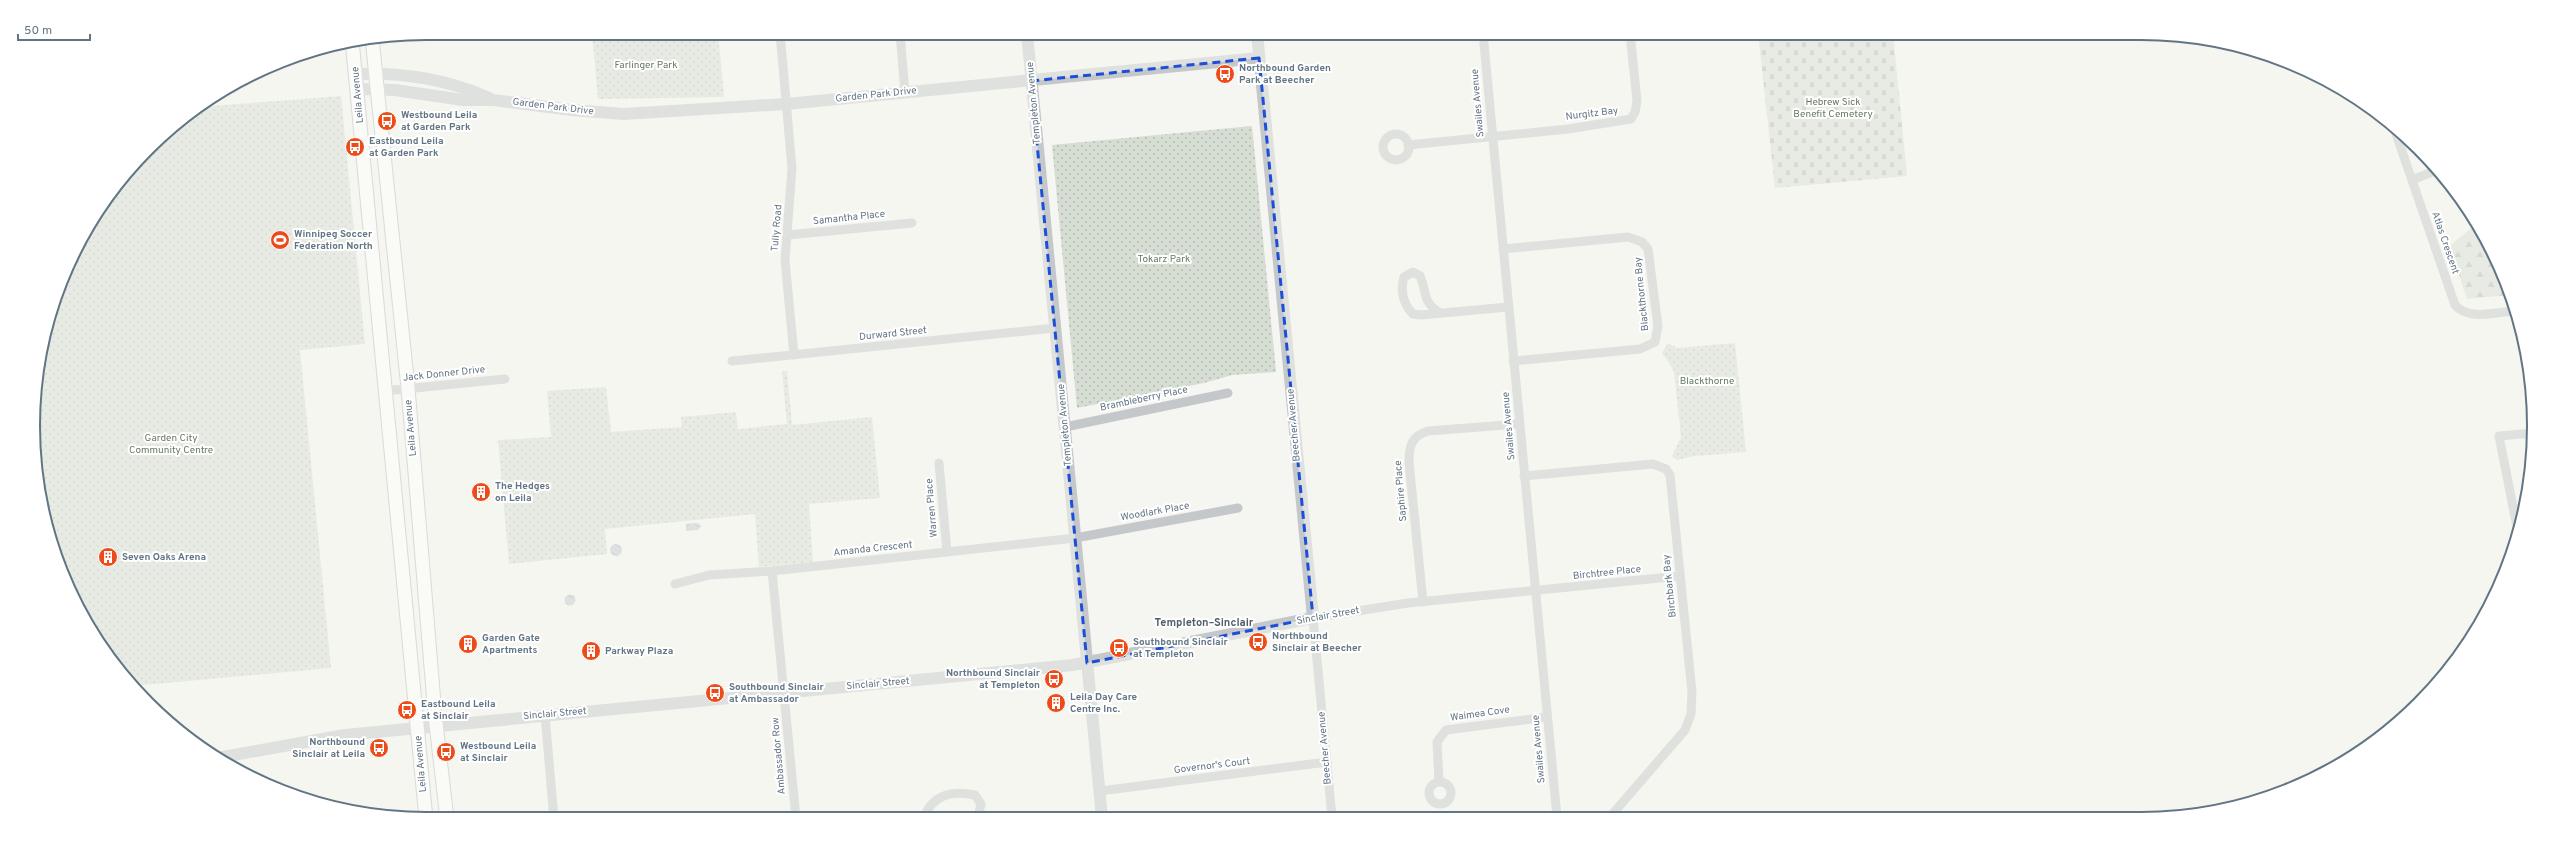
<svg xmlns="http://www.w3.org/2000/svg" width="2567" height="852" font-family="Overpass,sans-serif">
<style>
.forest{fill:url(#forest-firs)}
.cemetery{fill:url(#cemetery-stones)}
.park{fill:url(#park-dots)}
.water{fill:url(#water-waves)}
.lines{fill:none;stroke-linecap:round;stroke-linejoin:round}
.secondary-casing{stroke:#b4babe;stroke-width:15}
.minor{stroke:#c4c8cb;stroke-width:9}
.tertiary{stroke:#c4c8cb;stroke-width:12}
.secondary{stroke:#fff;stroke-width:13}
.marked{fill:none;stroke:#1d4ed8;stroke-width:3;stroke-dasharray:8 5;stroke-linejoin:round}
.labels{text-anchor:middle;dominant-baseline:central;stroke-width:4;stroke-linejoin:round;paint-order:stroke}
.park-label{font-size:10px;fill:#667b61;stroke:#fff}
.poi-label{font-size:10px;font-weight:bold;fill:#627584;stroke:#fff;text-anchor:start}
.street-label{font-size:10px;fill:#627584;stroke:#fff}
.neighbourhood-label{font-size:11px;font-weight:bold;fill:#505e68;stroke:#fff}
.rim{fill:none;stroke:#627584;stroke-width:2}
</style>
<defs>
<pattern id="forest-firs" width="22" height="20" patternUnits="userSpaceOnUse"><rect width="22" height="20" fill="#d6ddd2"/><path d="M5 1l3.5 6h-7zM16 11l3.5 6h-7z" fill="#b1b8b0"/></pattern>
<pattern id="cemetery-stones" width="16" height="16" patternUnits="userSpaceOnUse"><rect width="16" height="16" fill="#d6ddd2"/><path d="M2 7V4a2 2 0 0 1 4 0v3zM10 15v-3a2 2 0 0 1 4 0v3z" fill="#b1b8b0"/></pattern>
<pattern id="park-dots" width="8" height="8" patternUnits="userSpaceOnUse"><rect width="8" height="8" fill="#d6ddd2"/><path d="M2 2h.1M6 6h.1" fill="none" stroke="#b1b8b0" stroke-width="1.8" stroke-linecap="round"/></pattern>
<pattern id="water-waves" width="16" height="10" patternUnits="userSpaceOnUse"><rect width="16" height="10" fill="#bec9ce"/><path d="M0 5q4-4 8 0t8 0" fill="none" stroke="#9ea8ad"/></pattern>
</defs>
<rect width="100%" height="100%" fill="#f5f5f1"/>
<path class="forest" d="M2476,224L2504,276L2510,295L2467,299L2450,246Z"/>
<path class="cemetery" d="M1758,33H1893L1907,176L1775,188Z"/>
<g class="park">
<path d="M592,33H718L724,97L598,99Z"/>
<path d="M341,96L365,344L300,350L331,668L133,686L99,645L63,577L46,527L34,452L36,375L46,324L74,252L114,187L167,131L199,107Z"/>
<path d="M1252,126L1276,372L1232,375L1204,383L1077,408L1052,145Z"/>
<path d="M1668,343L1677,348L1735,343L1746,452L1695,456L1677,460L1672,456L1681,437L1674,371L1662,353Z"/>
<path d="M782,371H787L792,425L872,417L880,498L809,504L813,562L759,567L755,514L605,529L607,554L509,564L498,440L551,437L547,391L606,387L611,432L682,427L681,417L736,412L738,429L787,424Z"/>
</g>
<g class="water">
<path d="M698,523L701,526L698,530L686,531V524Z"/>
<circle cx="616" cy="550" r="6"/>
<circle cx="570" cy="600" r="5.5"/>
</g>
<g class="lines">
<g class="secondary-casing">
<g id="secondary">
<path d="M372,38L408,388L435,715L447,819"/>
<path d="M352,40L426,819"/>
</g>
</g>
<g class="minor">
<path d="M780,33L792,168L785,260L794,355"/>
<path d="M900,33L905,93"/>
<path d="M1483,33L1557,817"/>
<path d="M2394,128L2455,305C2469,321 2496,312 2515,311"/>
<circle cx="1396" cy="147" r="13"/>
<path d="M1408,145L1568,129L1631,119L1635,112L1637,101L1630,33"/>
<path d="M2412,180L2437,170"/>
<path d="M788,235L912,223"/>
<path d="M1503,249L1628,237L1642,242L1648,249L1658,326L1655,342L1640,349L1513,361"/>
<path d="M1440,313C1421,301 1428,293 1420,276L1413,272L1404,277C1400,290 1403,304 1413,314L1421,315L1508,307"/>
<path d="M732,361L1055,328"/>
<path d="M385,391L505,379"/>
<path d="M1065,427L1228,393"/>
<path d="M939,463L947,552"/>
<path d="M1524,476L1653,464L1666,469L1670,475L1692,692L1691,714L1685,730L1610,817"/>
<path d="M2518,532L2499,436L2533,433"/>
<path d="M772,571L796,818"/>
<path d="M675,584L709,575L772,571L1075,538L1238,508"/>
<path d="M1423,602L1409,462C1409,445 1412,436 1428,431L1519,424"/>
<path d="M545,715L554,819"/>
<path d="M1439,781L1437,742L1446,730L1547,717"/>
<circle cx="1440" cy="793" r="11"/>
<path d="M1100,791L1327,762"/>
<path d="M1332,817L1313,618L1408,603L1680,576"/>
<path d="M924,818C932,795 952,790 975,795L981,804L978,817L974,818"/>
</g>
<g class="tertiary">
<path d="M1027,33L1102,818"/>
<path d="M356,74C400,72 448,79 489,98"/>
<path d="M357,89L395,90L463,100H493L572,110L624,114L786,104L1259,58"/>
<path d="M217,758L345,735L1073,665L1313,618L1257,33"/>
</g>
<use href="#secondary" class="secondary"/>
</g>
<path d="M0 0H2567V852H0ZM1259,58L1313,618L1087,663L1031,81Z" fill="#f5f5f1" fill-opacity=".55" fill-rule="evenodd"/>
<path class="marked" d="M1259,58L1313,618L1087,663L1031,81Z"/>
<defs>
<g id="bus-disc" transform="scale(1)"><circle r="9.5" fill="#ed4b19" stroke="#fff"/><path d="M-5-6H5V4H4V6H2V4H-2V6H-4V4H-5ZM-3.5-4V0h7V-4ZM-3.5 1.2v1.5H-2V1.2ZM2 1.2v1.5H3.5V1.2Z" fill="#fff"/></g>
<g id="stadium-disc" transform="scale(1)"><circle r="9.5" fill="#ed4b19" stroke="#fff"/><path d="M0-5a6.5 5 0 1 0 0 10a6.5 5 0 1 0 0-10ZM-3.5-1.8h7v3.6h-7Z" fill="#fff"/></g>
<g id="building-disc" transform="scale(1)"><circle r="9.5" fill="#ed4b19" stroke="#fff"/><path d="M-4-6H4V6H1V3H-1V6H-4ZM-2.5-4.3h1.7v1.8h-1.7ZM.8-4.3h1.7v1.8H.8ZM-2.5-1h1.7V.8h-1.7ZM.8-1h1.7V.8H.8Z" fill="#fff"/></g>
</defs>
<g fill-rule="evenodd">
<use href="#bus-disc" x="1225" y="74"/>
<use href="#bus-disc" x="387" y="121"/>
<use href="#bus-disc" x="355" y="147"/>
<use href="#stadium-disc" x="280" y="240"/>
<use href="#building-disc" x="481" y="492"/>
<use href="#building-disc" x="108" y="557"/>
<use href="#bus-disc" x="1258" y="642"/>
<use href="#building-disc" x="468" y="644"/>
<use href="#bus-disc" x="1119" y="648"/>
<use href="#building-disc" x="591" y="651"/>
<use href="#bus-disc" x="1054" y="679"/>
<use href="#bus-disc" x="715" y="693"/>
<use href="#building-disc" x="1056" y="703"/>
<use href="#bus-disc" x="407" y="710"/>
<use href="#bus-disc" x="379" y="748"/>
<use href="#bus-disc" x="446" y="752"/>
</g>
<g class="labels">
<g class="park-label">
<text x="646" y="65">Farlinger Park</text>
<text x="1833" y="102">Hebrew Sick<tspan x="1833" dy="12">Benefit Cemetery</tspan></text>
<text x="1164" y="259">Tokarz Park</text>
<text x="1707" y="381">Blackthorne</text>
<text x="171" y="438">Garden City<tspan x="171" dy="12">Community Centre</tspan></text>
</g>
<g class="poi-label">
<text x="1239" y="68">Northbound Garden<tspan x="1239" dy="12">Park at Beecher</tspan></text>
<text x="401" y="115">Westbound Leila<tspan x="401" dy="12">at Garden Park</tspan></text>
<text x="369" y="141">Eastbound Leila<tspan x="369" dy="12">at Garden Park</tspan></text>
<text x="294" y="234">Winnipeg Soccer<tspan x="294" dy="12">Federation North</tspan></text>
<text x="495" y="486">The Hedges<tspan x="495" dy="12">on Leila</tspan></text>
<text x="122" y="557">Seven Oaks Arena</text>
<text x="1272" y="636">Northbound<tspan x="1272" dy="12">Sinclair at Beecher</tspan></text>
<text x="482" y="638">Garden Gate<tspan x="482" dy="12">Apartments</tspan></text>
<text x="1133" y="642">Southbound Sinclair<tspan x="1133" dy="12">at Templeton</tspan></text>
<text x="605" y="651">Parkway Plaza</text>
<text x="1040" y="673" text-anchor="end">Northbound Sinclair<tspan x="1040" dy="12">at Templeton</tspan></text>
<text x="729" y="687">Southbound Sinclair<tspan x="729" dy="12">at Ambassador</tspan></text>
<text x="1070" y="697">Leila Day Care<tspan x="1070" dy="12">Centre Inc.</tspan></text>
<text x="421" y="704">Eastbound Leila<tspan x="421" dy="12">at Sinclair</tspan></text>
<text x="365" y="742" text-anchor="end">Northbound<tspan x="365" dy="12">Sinclair at Leila</tspan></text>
<text x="460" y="746">Westbound Leila<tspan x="460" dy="12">at Sinclair</tspan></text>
</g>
<g class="street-label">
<text transform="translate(358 95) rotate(-95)">Leila Avenue</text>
<text transform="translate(876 95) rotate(-6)">Garden Park Drive</text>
<text transform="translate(1034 103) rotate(-95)">Templeton Avenue</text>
<text transform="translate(1478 103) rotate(-95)">Swailes Avenue</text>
<text transform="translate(553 107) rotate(7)">Garden Park Drive</text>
<text transform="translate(1592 114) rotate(-7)">Nurgitz Bay</text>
<text transform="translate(849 218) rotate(-6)">Samantha Place</text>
<text transform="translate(777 228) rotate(-85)">Tully Road</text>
<text transform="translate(2445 243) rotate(71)">Atlas Crescent</text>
<text transform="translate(1642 294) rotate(-96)">Blackthorne Bay</text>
<text transform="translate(893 334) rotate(-6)">Durward Street</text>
<text transform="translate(444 374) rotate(-6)">Jack Donner Drive</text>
<text transform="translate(1144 399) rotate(-12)">Brambleberry Place</text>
<text transform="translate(1065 425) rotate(-95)">Templeton Avenue</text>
<text transform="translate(1294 425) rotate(-95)">Beecher Avenue</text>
<text transform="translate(1509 426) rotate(-95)">Swailes Avenue</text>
<text transform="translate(411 428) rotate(-95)">Leila Avenue</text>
<text transform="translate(1401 491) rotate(-95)">Saphire Place</text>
<text transform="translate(932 508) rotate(-95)">Warren Place</text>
<text transform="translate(1155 512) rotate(-10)">Woodlark Place</text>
<text transform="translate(873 549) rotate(-6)">Amanda Crescent</text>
<text transform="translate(1607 573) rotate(-6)">Birchtree Place</text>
<text transform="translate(1670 586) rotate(-96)">Birchbark Bay</text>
<text transform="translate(1328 616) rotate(-10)">Sinclair Street</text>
<text transform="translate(878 684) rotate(-5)">Sinclair Street</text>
<text transform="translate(555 714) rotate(-5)">Sinclair Street</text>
<text transform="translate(1480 714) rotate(-8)">Waimea Cove</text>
<text transform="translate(1325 748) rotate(-95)">Beecher Avenue</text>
<text transform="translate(1539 749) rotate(-95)">Swailes Avenue</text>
<text transform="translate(779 756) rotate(-95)">Ambassador Row</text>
<text transform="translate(421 764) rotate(-95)">Leila Avenue</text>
<text transform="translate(1212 766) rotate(-7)">Governor's Court</text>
</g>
<g class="neighbourhood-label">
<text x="1204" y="623">Templeton–Sinclair</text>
</g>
</g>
<path d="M0 0H2567V852H0ZM426 40H2141A386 386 0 0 1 2527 426V426A386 386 0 0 1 2141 812H426A386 386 0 0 1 40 426V426A386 386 0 0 1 426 40Z" fill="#fff" fill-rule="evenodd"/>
<path class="rim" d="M426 40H2141A386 386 0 0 1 2527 426V426A386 386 0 0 1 2141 812H426A386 386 0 0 1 40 426V426A386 386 0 0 1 426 40Z"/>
<path d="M18 34v6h72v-6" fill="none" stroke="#627584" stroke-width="2"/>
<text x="24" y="34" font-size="12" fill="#627584" stroke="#ffffff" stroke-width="3" paint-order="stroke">50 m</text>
</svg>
